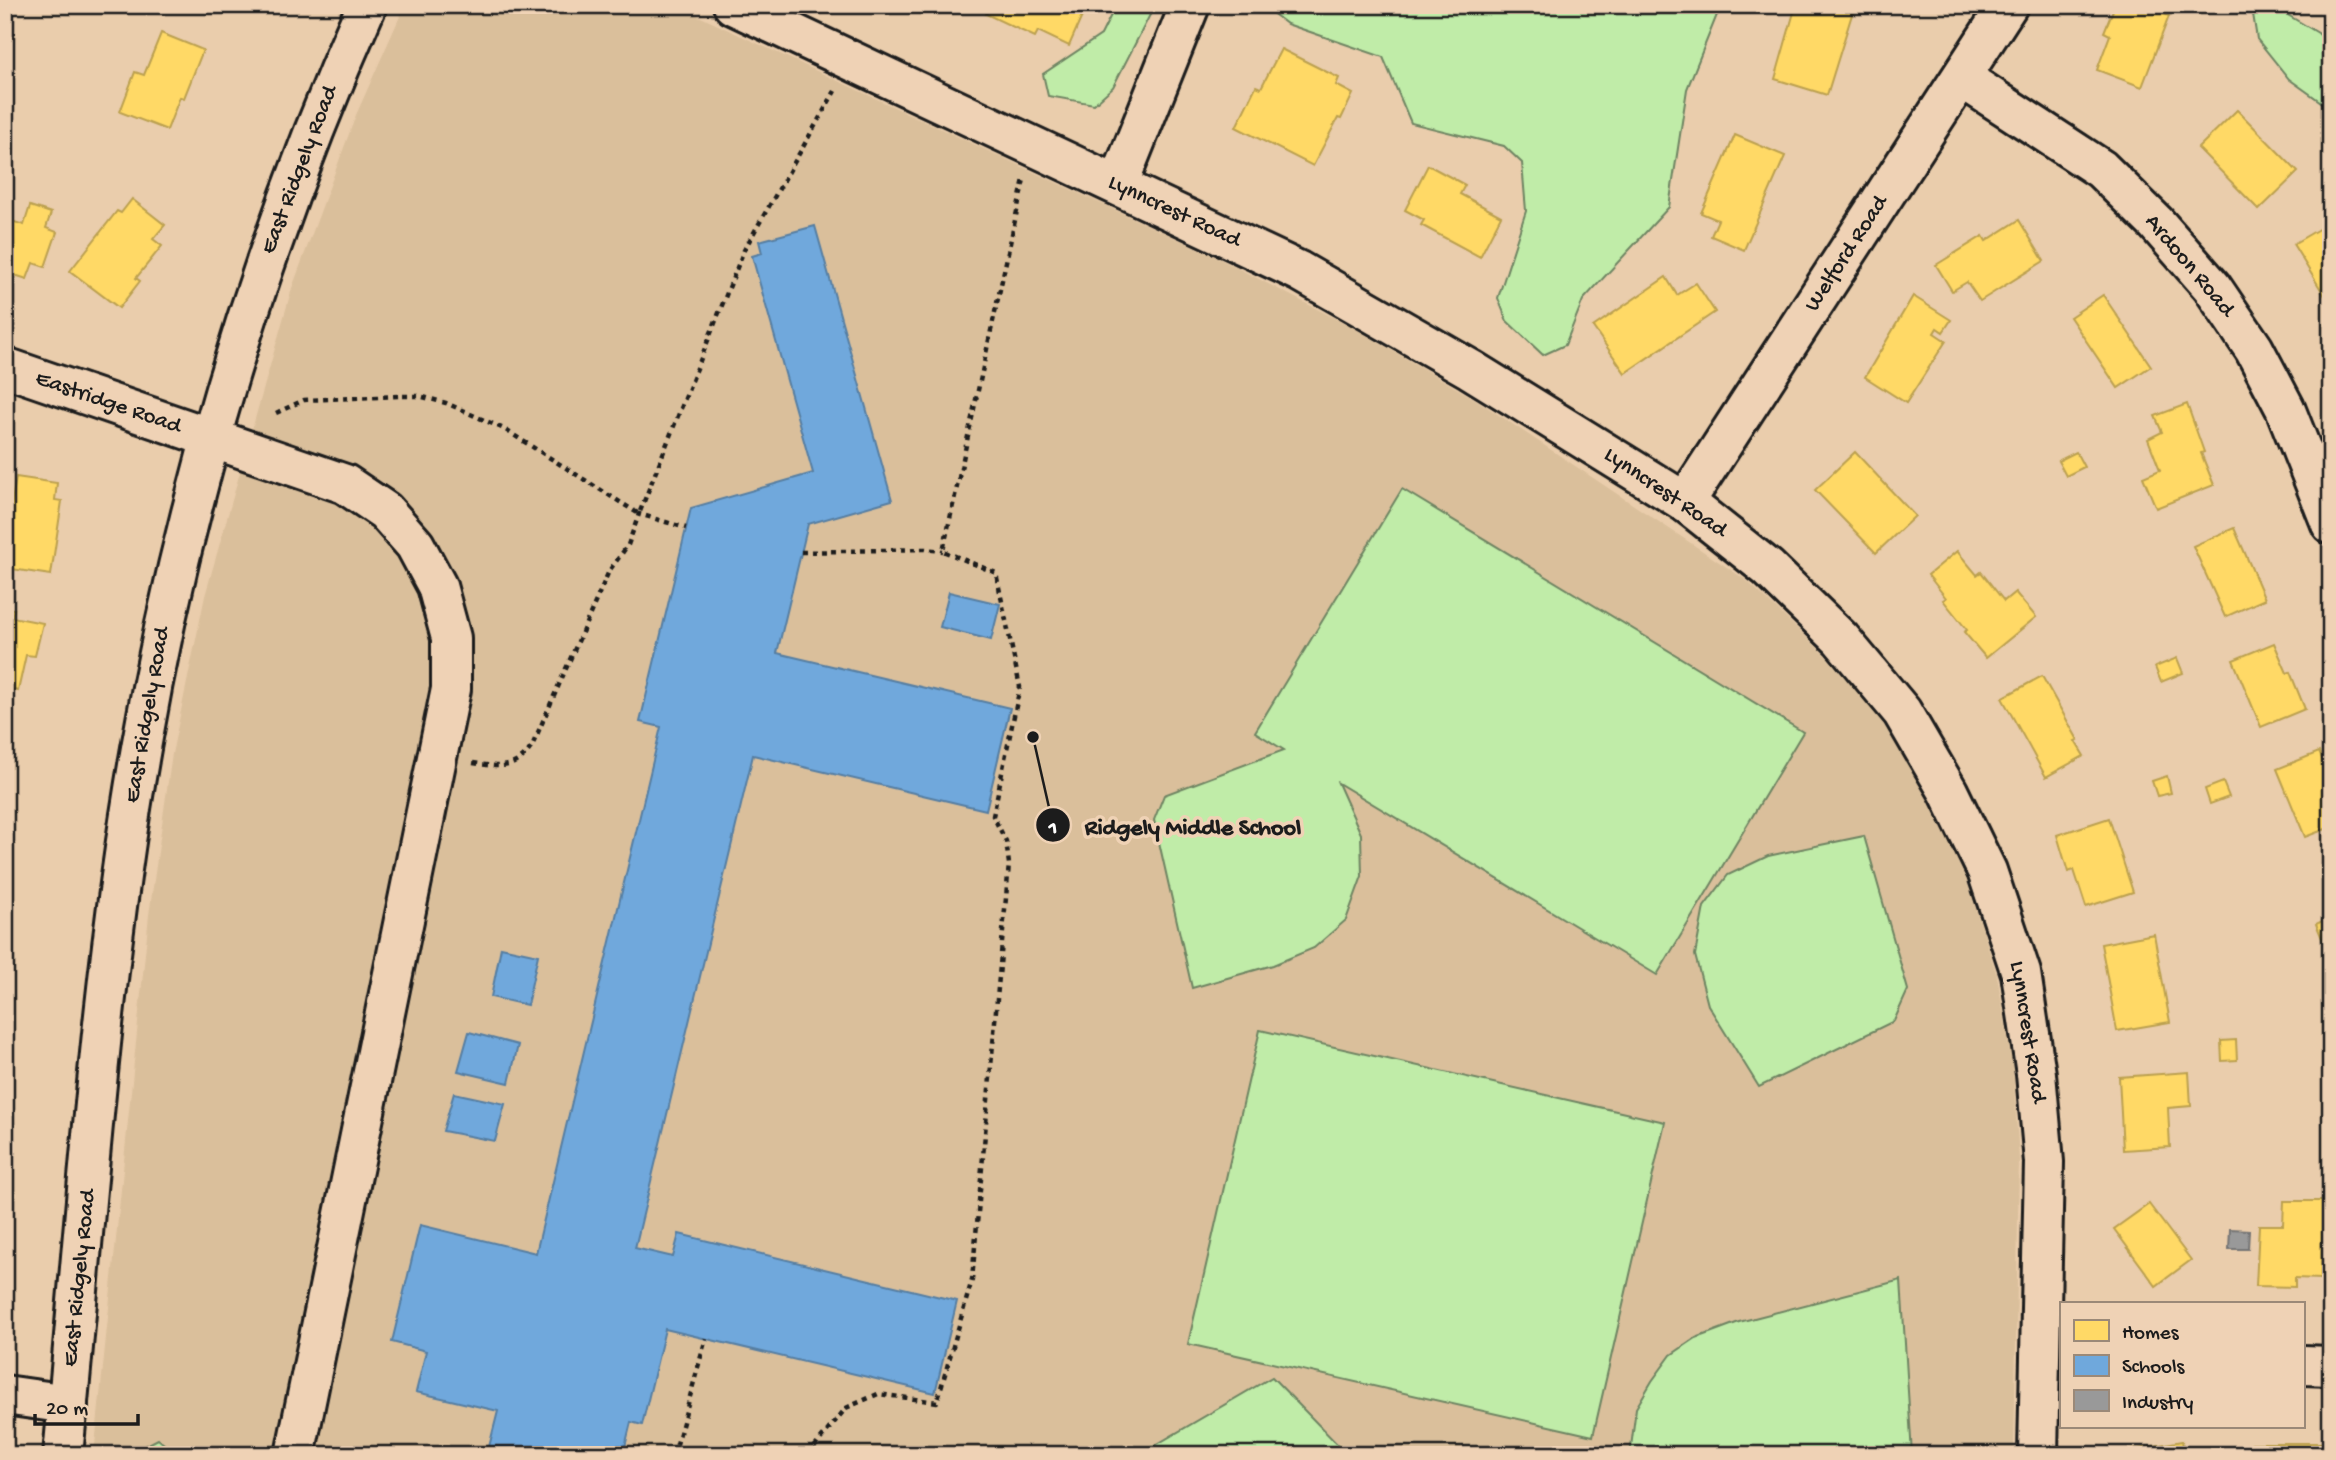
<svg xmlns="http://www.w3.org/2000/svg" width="2336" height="1460" font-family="'Gochi Hand',sans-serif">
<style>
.built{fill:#dabf9b}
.green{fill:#c0eca8;stroke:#6e8462;stroke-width:2}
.homes{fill:#ffd966;stroke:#bba050;stroke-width:2}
.schools{fill:#6fa8dc;stroke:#567ea2;stroke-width:2}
.industry{fill:#999;stroke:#747474;stroke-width:2}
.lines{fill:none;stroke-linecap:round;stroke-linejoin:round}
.minor-casing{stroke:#1c1c1c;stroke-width:44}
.path{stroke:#1c1c1c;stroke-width:4.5;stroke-dasharray:5 5;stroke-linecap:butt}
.minor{stroke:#efd2b5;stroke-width:38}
.labels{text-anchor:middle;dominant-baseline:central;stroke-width:7;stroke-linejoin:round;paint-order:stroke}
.street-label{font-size:23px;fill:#1c1c1c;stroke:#efd2b5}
.leader{fill:none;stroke:#1c1c1c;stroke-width:2.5}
.callout-dot{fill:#1c1c1c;stroke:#efd2b5;stroke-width:2.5}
.mark-label{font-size:21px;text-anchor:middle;font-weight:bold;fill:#fff}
.callout-label{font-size:24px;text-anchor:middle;font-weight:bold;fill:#1c1c1c;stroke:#efd2b5;stroke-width:7;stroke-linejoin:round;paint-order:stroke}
</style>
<rect width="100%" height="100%" fill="#eacdac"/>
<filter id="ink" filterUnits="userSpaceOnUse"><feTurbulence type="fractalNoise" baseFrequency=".0143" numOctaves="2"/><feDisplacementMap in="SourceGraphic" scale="14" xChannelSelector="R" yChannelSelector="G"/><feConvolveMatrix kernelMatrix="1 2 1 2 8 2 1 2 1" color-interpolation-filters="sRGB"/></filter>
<g filter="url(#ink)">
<path class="built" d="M405,5H675L1218,258L1350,326L1475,399L1746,580L1824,654L1881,719L1930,801L1968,884L1997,975L2013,1068L2019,1159L2014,1455H94L149,915L172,754L205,596L292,288L356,115Z"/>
<g class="green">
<path d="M1116,5H1155L1113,87L1094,104L1048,96L1043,74L1101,35Z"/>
<path d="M1262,5H1721L1687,89L1669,207L1583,300L1565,345L1543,355L1507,321L1498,298L1526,211L1522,163L1504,146L1411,123L1383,57L1287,24Z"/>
<path d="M2276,8L2318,33L2331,46V109L2289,79L2257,39L2253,14Z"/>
<path d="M1402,489L1803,732L1657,975L1338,783L1361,834L1362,876L1346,920L1314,948L1273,965L1192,988L1154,820L1164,795L1284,750L1255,732Z"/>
<path d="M1864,836L1908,990L1894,1021L1759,1087L1708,1005L1695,955L1704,907L1728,875L1768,856Z"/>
<path d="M1260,1030L1665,1122L1593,1436L1188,1344Z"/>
<path d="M1901,1280L1912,1455H1630L1636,1408L1652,1381L1671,1355L1696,1338L1739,1322Z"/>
<path d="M1272,1377L1342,1449L1344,1455H1147L1149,1449Z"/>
<path d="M158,1439L177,1455H134L135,1451Z"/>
</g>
<g class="homes">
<path d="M990,5H1087L1069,46L1038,31L1035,37L986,14Z"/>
<path d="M1796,5H1836L1853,11L1827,95L1775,79Z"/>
<path d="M2115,5H2159L2157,11L2169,16L2142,87L2097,70L2110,35L2104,32Z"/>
<path d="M161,33L203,50L184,98L180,97L167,130L120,112L135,72L144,75Z"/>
<path d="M1281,49L1339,78L1336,85L1353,94L1341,119L1338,118L1313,166L1236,127L1256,86L1261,88Z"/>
<path d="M2237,110L2298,172L2259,210L2198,148Z"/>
<path d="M1735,135L1785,156L1744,250L1711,236L1718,220L1701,213Z"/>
<path d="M1428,165L1465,185L1460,194L1501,216L1480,257L1421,225L1424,220L1405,210Z"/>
<path d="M132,199L165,225L153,239L162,246L136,278L140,281L119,308L70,271L117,211L121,213Z"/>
<path d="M30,206L51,213L46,228L57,232L45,267L33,263L27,279L5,272V219L24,225Z"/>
<path d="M2019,220L2044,261L1980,301L1967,282L1952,291L1936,265L1983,236L1986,241Z"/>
<path d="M2329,223L2331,226V306L2293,244Z"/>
<path d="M1666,277L1677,295L1696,283L1715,312L1625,373L1593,327Z"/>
<path d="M2103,295L2151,366L2118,388L2070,317Z"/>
<path d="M1913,296L1951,320L1943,332L1937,328L1934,333L1946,341L1906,403L1865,377Z"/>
<path d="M2187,404L2204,452L2201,453L2214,485L2156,508L2143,477L2160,470L2148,439L2162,432L2155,416Z"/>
<path d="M1855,452L1915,516L1876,553L1815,490Z"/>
<path d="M2076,452L2084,467L2066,476L2058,461Z"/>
<path d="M16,477L57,483L55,500L62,501L51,575L5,568V545Z"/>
<path d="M2234,528L2265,599L2225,617L2193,546Z"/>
<path d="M1957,551L1977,575L1981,572L2004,601L2015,592L2036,617L1986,658L1964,632L1967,630L1943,600L1946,598L1928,575Z"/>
<path d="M5,608L14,609L12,617L43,623L35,656L26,655L18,691L5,688Z"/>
<path d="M2274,643L2287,673L2290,672L2305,709L2261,727L2233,660Z"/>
<path d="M2177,658L2183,673L2161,682L2155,667Z"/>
<path d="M2042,676L2078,740L2075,741L2084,756L2046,777L2002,698Z"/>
<path d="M2319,752L2331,778V827L2305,837L2277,769Z"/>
<path d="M2167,776L2171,793L2157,796L2152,781Z"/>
<path d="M2223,782L2229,797L2210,804L2205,789Z"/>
<path d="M2109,818L2133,892L2086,907L2074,870L2068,872L2057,835Z"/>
<path d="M2331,917V940L2324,943L2316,924Z"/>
<path d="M2154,934L2170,1022L2117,1031L2101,944Z"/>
<path d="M2236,1040L2237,1060L2222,1061L2221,1041Z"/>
<path d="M2189,1072L2191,1106L2168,1108L2170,1147L2123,1150L2119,1077Z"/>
<path d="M2284,1201H2323L2321,1279L2295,1278V1287L2256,1286L2259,1225H2283Z"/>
<path d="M2149,1204L2191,1260L2156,1286L2114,1229Z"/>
<path d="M2182,1441L2185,1455L2113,1454Z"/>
<rect x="2252" y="1443" width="70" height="12"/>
</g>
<g class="schools">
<path d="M815,226L892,500L808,524L777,653L1010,708L986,810L753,755L635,1248L673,1257L679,1234L957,1301L935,1393L665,1329L642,1425L631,1422L623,1455H487L498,1411L416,1392L426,1351L392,1342L420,1225L536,1253L661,727L640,722L691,508L813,473L752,256L762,253L759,241Z"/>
<path d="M949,592L1000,604L991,640L940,627Z"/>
<path d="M501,947L538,955L527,1005L491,997Z"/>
<path d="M469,1032L518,1045L509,1083L458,1071Z"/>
<path d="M454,1093L505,1104L495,1141L443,1131Z"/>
</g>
<path class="industry" d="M2230,1229L2249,1230L2248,1249H2229Z"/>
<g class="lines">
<g class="minor-casing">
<g id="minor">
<path d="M733,5L1299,271L1470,369L1685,502L1768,568L1841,639L1902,712L1948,791L1987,871L2021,973L2036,1074L2044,1162L2038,1455"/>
<path d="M1962,78L2101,169L2156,223L2212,287L2254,349L2285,408L2331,524"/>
<path d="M1118,185L1190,5"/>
<path d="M5,367L345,484L385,511L415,545L437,586L451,638V689L295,1455"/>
<path d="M1685,502L2008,5"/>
<path d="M2303,1365L2331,1366"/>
<path d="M5,1395L68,1404"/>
<path d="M63,1455C86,1219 100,981 141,748C185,493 262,242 367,5"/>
</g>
</g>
<g class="path">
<path d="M276,413L304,400L401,396H419L446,403L504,429L639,514L744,250L835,91"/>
<path d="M801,552L925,549L943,551"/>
<path d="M473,763C498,767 516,771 532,746L609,571L628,545L639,514L686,528"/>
<path d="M674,1455L706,1338"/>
<path d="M808,1455L846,1408L878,1394L937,1402L972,1280L1009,864L1006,841L993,816L1020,687L996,573L943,551L1024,179"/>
</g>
<use href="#minor" class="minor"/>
</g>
</g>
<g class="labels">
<g class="street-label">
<text transform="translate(300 170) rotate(-69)">East Ridgely Road</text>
<text transform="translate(1174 212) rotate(25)">Lynncrest Road</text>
<text transform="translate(1847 254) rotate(-57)">Welford Road</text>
<text transform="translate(2189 266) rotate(50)">Ardoon Road</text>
<text transform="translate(108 403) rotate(19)">Eastridge Road</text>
<text transform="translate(1665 493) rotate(34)">Lynncrest Road</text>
<text transform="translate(148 715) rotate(-80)">East Ridgely Road</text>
<text transform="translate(2027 1032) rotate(81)">Lynncrest Road</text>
<text transform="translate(80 1278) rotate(-84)">East Ridgely Road</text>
</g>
</g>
<path class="leader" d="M1033 737L1053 825"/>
<g class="callout-dot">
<circle cx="1033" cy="737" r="7"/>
<circle cx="1053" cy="825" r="18"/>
</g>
<g class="mark-label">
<text x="1053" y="833">1</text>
</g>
<g class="callout-label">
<text x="1193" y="834">Ridgely Middle School</text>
</g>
<rect width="2336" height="1460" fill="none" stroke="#efd2b5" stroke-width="28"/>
<rect x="14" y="14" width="2308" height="1432" fill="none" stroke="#1c1c1c" stroke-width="2.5" filter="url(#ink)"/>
<rect x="2060" y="1302" width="245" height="126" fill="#efd2b5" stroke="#9b8978" stroke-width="2"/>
<rect x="2074" y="1320" width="35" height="21" fill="#ffd966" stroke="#9b8978" stroke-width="2"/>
<text x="2122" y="1338" font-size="21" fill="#1c1c1c">Homes</text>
<rect x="2074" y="1355" width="35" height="21" fill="#6fa8dc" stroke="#9b8978" stroke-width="2"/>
<text x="2122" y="1372" font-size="21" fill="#1c1c1c">Schools</text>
<rect x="2074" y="1390" width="35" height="21" fill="#999999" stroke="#9b8978" stroke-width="2"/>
<text x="2122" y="1408" font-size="21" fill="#1c1c1c">Industry</text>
<path d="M35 1414v10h103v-10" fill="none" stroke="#1c1c1c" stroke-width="3.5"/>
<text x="46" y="1414" font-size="21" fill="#1c1c1c" stroke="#efd2b5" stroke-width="5" paint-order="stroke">20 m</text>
</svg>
